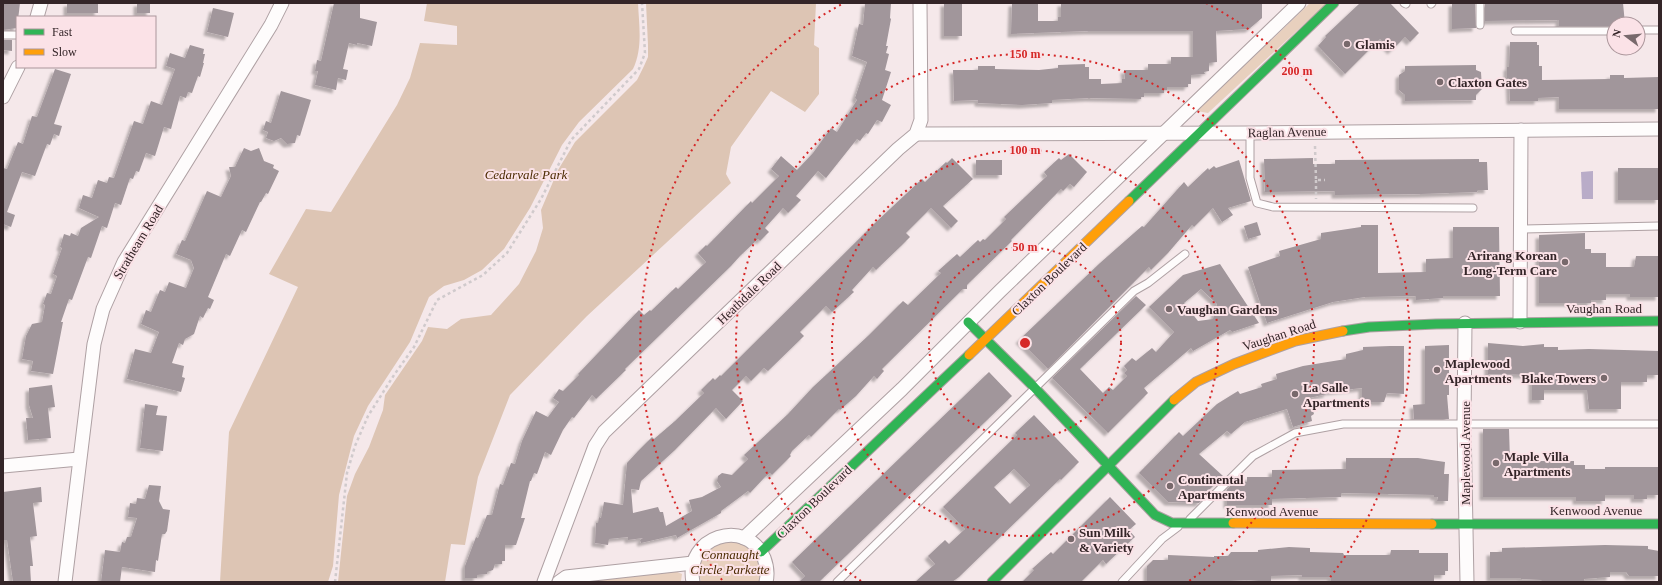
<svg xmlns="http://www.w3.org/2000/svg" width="1662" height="585" font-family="Georgia,serif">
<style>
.green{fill:#e8d0be}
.forest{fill:#ddc5b4}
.water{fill:#b9acc8}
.building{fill:#a1969b;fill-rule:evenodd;filter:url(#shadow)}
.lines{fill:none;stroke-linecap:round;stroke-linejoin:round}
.lane-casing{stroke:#aea0a3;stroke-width:9}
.street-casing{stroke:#aea0a3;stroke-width:15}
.fast-casing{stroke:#aea0a3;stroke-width:11}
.slow-casing{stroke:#aea0a3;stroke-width:11}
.path{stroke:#d0cacc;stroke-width:2.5;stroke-dasharray:3 3;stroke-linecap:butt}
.lane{stroke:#fefcfc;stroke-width:7}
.street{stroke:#fefcfc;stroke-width:13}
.fast{stroke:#30b455;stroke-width:9}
.slow{stroke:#ff9f0a;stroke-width:9}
.ring{fill:none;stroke:#d62828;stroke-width:2;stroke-dasharray:2 4}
.poi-dot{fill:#78696c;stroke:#fbe2e7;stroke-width:1.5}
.labels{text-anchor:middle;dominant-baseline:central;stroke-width:4;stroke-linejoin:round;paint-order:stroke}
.poi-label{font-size:13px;font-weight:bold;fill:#342528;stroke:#fbe2e7;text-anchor:start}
.street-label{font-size:13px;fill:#342528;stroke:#fbe2e7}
.park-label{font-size:13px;font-style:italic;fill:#4b2a00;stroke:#fbe2e7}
.centre{fill:#d62828;stroke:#fbe2e7;stroke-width:2}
.ring-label{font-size:12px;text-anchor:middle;font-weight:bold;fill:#d62828;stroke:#fbe2e7;stroke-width:4;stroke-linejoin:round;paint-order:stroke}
</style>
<defs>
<filter id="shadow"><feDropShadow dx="-3.5" dy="3.5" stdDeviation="1" flood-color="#0004"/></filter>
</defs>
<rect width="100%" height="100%" fill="#f5e8ea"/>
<g class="green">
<path d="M1310,3H1327L1208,113L1197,111Z"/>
<path d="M720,542C726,542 734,540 740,542C757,548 763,566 759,582H701C696,562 704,552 720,542Z"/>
<path d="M675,571L682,574L681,581L576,582Z"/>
</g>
<g class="forest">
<path d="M427,3H638C639,26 643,48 633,69L579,122L562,145L530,208L504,249L482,270L464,280L444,286L429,297L410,342L368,406L354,436L339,495L333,566L328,582H220L229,432L298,287L269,274L306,209L331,212L397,105L410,78L420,43L457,45V26L424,21Z"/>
<path d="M646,3H816L814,45L819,48V94L805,112L771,91L731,147L726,174L731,183L587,316L510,395L478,477L465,545L451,544L445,582H338L347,496L355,474L369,447L383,410L385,395L422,341L428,327L447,329L461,319L491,315L519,284L536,251L543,228L541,210L558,170L575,142L637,80L644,66L648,57V45Z"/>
</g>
<path class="water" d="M1593,171V199H1582L1581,172Z"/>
<g class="building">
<path d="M3,3H20L17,28L3,30Z"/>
<rect x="67" y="3" width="31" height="10"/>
<rect x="137" y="3" width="13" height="10"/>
<path d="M334,3H360V18L377,22L372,46L357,43V45L349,43L343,69L348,70L346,80L338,78L336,90L315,85L318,71H315L317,60L321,61Z"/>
<path d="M865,3H891L890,18L891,19L886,46H888L886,53L889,54L885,70L891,72L882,100L891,105L882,122L877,120L868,134L866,133L860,141L857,139L826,178L818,171L796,196L801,200L788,213L783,208L765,228L769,232L760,241L758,239L740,256L731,266L625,369L626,370L596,399L592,395L574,418L572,417L563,430L551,455L545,452L537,474L534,473L531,481H530L521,518H525L516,545H505V561H502V564H495L493,570L487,572V574L477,575V578H465V566L476,537L478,538L487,515H492L500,484L503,485L511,463L515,464L522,441L536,411L548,417L559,402L553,398L559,389L563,391L579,375L578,374L639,310L644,315L650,310L651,311L676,287L678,289L706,262L698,253L706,245L707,246L751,201L752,203L779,176L771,169L781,156L797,170L813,153L831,128L837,132L857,100L855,98L867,62L852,56L859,24L863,25Z"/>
<rect x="944" y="3" width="18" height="33"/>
<path d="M1012,3H1038V21H1058V17H1061V3H1262V18L1249,29L1216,31L1217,62L1209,63V71L1204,72L1205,74L1191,75V84H1188V87H1167V90H1164V93H1144V97H1141V99L1089,98L1052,100V103L1022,105L978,103V100L954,101L953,70H978V66H995V69L1039,70L1058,68V65L1085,64V67H1089V79H1101V84L1122,83V79H1125L1124,70H1148V64H1171V57H1193V31H1088L1011,34Z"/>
<path d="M1360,3H1390L1419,33L1410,42L1405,37L1391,51L1380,39L1345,74L1318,46L1326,37L1325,36Z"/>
<path d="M1452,3H1475L1476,28L1452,29Z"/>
<path d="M1485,3H1623L1625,24H1614V26H1559V20L1485,21Z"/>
<path d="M213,8L234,13L228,37L207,32Z"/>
<path d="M3,40H12V51L3,50Z"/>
<path d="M1510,42H1537V45H1539V66H1542V80L1610,79V75H1624V78L1659,77V109H1559V97L1538,98V101H1510L1509,78H1507V67H1509Z"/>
<path d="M190,45L204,49L203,54H205L203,63H204L200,77L198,76L192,93L188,92L186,98L180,96L171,129L164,127L155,156L146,153L139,172L136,171L133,179L130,178L121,205L115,203L107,228L102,226L91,258L88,257L72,300L69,299L61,322H63L53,374L31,371L33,361L22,359L26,336L32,324L42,322L45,305L43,304L47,293L51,294L57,276L53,274L62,248L60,247L64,234L70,236L71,233L78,236L81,228L99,217L79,208L83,195L92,198L98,180L107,183L109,177L114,178L134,121L143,124L151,101L162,105L175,69L166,66L170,53L185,58Z"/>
<path d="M1476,65V70L1481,72L1482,89L1476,95V100L1405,101V95L1399,90V75L1405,71V66Z"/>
<path d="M55,69L71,74L54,124L62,126L59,136L54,134L50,145L47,144L35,176L22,172L7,212L15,215L11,227L3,224V168L7,169L18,142L23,144L32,116L37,117Z"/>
<path d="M281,91L311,100L300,136L297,135L295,143L287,144L281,138L274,141L266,138L268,132L263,130L266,121L271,123Z"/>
<path d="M244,148L251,151L259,148L264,161L274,165L273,168L279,171L268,194L266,193L261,202H260L246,232L242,230L230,256L226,254L208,297L214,300L210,309L208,308L203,318L200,316L194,334L185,339L183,345L179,343L172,363L184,366L182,377L185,378L181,392L127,379L135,349L151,353L159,332L141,324L146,310L151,312L160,290L165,292L169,282L186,288L194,268L191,260L176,254L182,240L185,241L207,191L221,197L231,176L229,167H235Z"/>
<path d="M1069,154L1087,172L1074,187L1070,184L1063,191L1061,189L1011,240L1012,241L970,282L967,285V289H963L882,369L884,371L877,379L874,376L856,396L840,410L839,409L811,437L809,435L792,451L790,455L791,456L772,475L770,473L765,477L750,493L748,491L721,511V513L677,538L676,535L641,543L640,540L643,538L628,540V537L609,539L608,545L595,543L596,523H598L599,517L601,518L604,502L623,505L627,463L638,451L652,437L654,439L675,421L704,393L701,390L713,378L715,380L720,375L721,376L875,223L922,179L925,182L946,162L947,163L952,158L973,179L943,206L958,221L951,228L931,208L906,233L910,237L901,246L876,270L873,267L852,290L854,292L832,312L826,306L800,332L804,336L768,371L764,368L751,381L746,376L732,390L743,401L726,419L716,408L675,450L641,481L639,490L631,489L633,513L658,507L660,512H663L666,526L692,511L689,500L702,497L721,487L717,481L718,476L722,473L732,475L748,459L744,455L788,414L813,387L869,335L903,301L908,305L941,273L938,271L957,254L960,257L978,240L980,242L983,239L985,240L1006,219L1004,217L1047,176L1044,172L1059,158L1061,160Z"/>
<path d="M1313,158V164H1335V160L1479,159V162H1487L1488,190H1478L1477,192L1421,194L1335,195V191L1265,192L1264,159Z"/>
<rect x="976" y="160" width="26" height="15"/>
<path d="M1239,160L1251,201L1228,208L1233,215L1222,222L1213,208L1194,227L1192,225L1168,253L1151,270L1149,267L1048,369L1019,340L1100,263L1142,226L1144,227L1184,182L1188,187L1208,168L1209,170L1214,166L1216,168Z"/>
<rect x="1618" y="168" width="41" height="32"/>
<path d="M1257,222L1261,235L1248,239L1244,226Z"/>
<path d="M1361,225H1378V273L1426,272V259L1453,258V227H1499L1500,296H1443V298L1416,300V296L1365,297L1333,302L1267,323L1248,267L1280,256L1279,251L1321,239V233L1361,227Z"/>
<path d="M1585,233V249H1591V253H1606V267H1634L1636,256H1659V297H1630V294H1606V300H1591V303H1539V235Z"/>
<path d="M1220,264L1259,323L1232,332L1230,330L1193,351L1191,348L1144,388L1148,393L1108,433L1052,378L1136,296L1146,305L1080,369L1103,393L1109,387L1113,390L1127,376L1124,373L1127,370L1124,366L1132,358L1136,361L1152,348L1156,352L1174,332L1149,307L1183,275ZM1201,289L1217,304L1213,319L1198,321L1184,303Z"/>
<path d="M1488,343L1523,346L1544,344V347H1558V350L1589,349L1659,351L1658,375H1647V382H1621V409H1589L1587,390H1544V400H1532V375L1488,374Z"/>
<path d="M1449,345V395H1447L1449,419H1414L1413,405L1425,404V346Z"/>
<path d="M1390,346H1404V394L1387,393L1384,402H1362V388L1327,392V394L1309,398L1314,414L1311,416L1312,421L1293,427L1287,409L1245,422L1231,434L1227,431L1199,454L1223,476L1201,498L1202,500L1199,503L1168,502L1139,473L1179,432L1183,436L1217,404L1238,391L1240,394L1262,387L1261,384L1277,379L1276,374L1303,366L1346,359V354L1363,350V347Z"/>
<path d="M989,372L1012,396L819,582H799L805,576L792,562Z"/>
<path d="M52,385L55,407L48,408L51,438L28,440L26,418H33L29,405V388Z"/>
<path d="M145,404L158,406L156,415L167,416L163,451L140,448Z"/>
<path d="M1034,415L1079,462L1061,480L1060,479L959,577L952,582H915L935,564L928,556L945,540L949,544L965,529L943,507L1017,435L1015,433ZM1014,469L1030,485L1010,504L994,487Z"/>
<path d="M1483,429H1509L1510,461H1574V465H1585V469H1605V467H1659V495H1647V499H1634V495H1605V501H1576V497H1483Z"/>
<path d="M1346,458H1418L1445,462L1444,474H1449L1448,501H1437L1438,497H1434V495L1341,493V497L1272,499V505H1227V489L1234,482H1247V477H1272V470L1346,469Z"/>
<path d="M149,485L161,486L159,501L163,509L170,510L167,531L165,534H162L158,561L156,560L155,572L122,567L120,582H101L105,550L120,552L122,542L125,543L127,537H131L137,518L128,517L130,503L136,504L137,498L145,499Z"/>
<path d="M41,487L42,502L33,503L37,536L30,537L33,566H30L31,582H13L7,540H3V492Z"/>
<path d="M1110,497L1136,524L1129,530L1135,537L1124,547L1106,564L1103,560L1081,582H1022L1034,570L1032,569L1051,552L1053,554Z"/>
<path d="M1605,545L1648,546V549L1659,551V576H1629L1626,572H1610V577L1584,579L1585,582H1542L1541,580L1521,579V578H1490V552H1502V548Z"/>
<path d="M1289,547L1310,548V552L1343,553L1344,555H1390L1391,550H1419V553H1448V571H1445V575H1434V582H1331V577H1302V575L1271,576V582L1247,580L1212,582H1147V566L1153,560H1168V555L1214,557V556H1228L1231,552H1258V550Z"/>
</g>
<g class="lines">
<g class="lane-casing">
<g id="lane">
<path d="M1404,3L1406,4"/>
<path d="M1480,3V25"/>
<path d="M1431,4L1432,3"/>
<path d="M1638,30H1659"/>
<path d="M1515,31H1614"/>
<path d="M3,35H17"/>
<path d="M1250,133V178L1257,203L1273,207L1473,208"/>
<path d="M1521,229L1659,226"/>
<path d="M1190,519L1253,456L1295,433L1343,424H1659"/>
<path d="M837,582L1134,291L1148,283L1185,254"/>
<path d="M1122,582L1162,539L1178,527"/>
</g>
</g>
<g class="street-casing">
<g id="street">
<path d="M37,17L41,3"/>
<path d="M3,97L18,67"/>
<path d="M916,134L1250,133L1659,129"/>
<path d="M1520,322L1521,130"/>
<path d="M1465,323L1464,424L1467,582"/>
<path d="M3,466L79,459"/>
<path d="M744,538L902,389L1000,291L1299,3"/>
<path d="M65,582L94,344L103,309L124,262L271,25L282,3"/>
<path d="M544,582L595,446L604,432L898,149L916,134L921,120L920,3"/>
<path d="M559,582L566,577L693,563"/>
<path d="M693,582C684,537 746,516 764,558C767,566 768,574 766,582"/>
</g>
</g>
<g class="fast-casing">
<g id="fast">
<path d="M1129,201L1334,3"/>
<path d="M968,322L1034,387L1155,515L1172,523H1233"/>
<path d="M1343,331L1369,327L1436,324L1659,321"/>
<path d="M1432,524H1659"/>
<path d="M761,552L969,355"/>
<path d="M992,582L1174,400"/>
</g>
</g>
<g class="slow-casing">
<g id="slow">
<path d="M969,355L1129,201"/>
<path d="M1174,400L1196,382L1234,364L1295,341L1343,331"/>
<path d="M1233,523L1432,524"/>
</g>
</g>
<g class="path">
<path d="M1315,146L1316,180H1325"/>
<path d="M1316,180V199"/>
<path d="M335,582L347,473L355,446L368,416L394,375L414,347L437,300L483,275L507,253L541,199L571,140L639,69L645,53L642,3"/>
</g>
<use href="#lane" class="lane"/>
<use href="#street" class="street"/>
<use href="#fast" class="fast"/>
<use href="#slow" class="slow"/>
</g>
<g class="ring">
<circle cx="1025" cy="343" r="96"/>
<circle cx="1025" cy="343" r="193"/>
<path d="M861 581A289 289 0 1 1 1189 581"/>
<path d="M722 580A385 385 0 0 1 844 3M1206 3A385 385 0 0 1 1328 580"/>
</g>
<g class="poi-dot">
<circle cx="1347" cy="44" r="4"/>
<circle cx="1440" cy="82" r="4"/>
<circle cx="1565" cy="262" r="4"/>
<circle cx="1169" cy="309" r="4"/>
<circle cx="1437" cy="370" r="4"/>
<circle cx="1604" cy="378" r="4"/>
<circle cx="1295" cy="394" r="4"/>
<circle cx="1496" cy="463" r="4"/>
<circle cx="1170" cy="486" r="4"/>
<circle cx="1071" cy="539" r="4"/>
</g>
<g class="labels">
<g class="poi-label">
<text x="1355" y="44">Glamis</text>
<text x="1448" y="82">Claxton Gates</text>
<text x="1557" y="255" text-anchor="end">Arirang Korean<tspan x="1557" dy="15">Long-Term Care</tspan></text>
<text x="1177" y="309">Vaughan Gardens</text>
<text x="1445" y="363">Maplewood<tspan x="1445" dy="15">Apartments</tspan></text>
<text x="1596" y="378" text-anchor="end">Blake Towers</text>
<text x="1303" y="387">La Salle<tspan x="1303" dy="15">Apartments</tspan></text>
<text x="1504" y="456">Maple Villa<tspan x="1504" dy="15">Apartments</tspan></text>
<text x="1178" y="479">Continental<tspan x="1178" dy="15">Apartments</tspan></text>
<text x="1079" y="532">Sun Milk<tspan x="1079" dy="15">&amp; Variety</tspan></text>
</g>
<g class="street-label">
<text transform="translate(1287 132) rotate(-1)">Raglan Avenue</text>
<text transform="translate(138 242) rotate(-59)">Strathearn Road</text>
<text transform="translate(1049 279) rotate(-44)">Claxton Boulevard</text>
<text transform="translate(749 293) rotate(-44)">Heathdale Road</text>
<text x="1604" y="308">Vaughan Road</text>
<text transform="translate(1279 335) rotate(-18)">Vaughan Road</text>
<text transform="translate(1465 453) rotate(-90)">Maplewood Avenue</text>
<text transform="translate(814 502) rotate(-44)">Claxton Boulevard</text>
<text x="1596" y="510">Kenwood Avenue</text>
<text x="1272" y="511">Kenwood Avenue</text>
</g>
<g class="park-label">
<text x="526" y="174">Cedarvale Park</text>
<text x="730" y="554">Connaught<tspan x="730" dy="15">Circle Parkette</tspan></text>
</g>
</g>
<circle cx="1025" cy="343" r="6" class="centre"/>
<g class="ring-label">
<text x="1025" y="58">150 m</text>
<text x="1297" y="75">200 m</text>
<text x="1025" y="154">100 m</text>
<text x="1025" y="251">50 m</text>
</g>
<rect width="1662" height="585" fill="none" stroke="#342528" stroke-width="8"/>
<rect x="16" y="16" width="140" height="52" fill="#fbe2e7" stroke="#ab969b"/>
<rect x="24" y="29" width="20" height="6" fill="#30b455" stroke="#ab969b"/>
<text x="52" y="36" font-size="12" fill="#342528">Fast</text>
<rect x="24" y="49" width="20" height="6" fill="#ff9f0a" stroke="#ab969b"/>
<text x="52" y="56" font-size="12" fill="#342528">Slow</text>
<g transform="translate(1626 36) rotate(286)"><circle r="19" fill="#fbe2e7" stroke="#ab969b"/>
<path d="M0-3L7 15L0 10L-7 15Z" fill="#78696c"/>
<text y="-6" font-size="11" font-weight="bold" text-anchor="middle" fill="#342528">N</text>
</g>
</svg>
